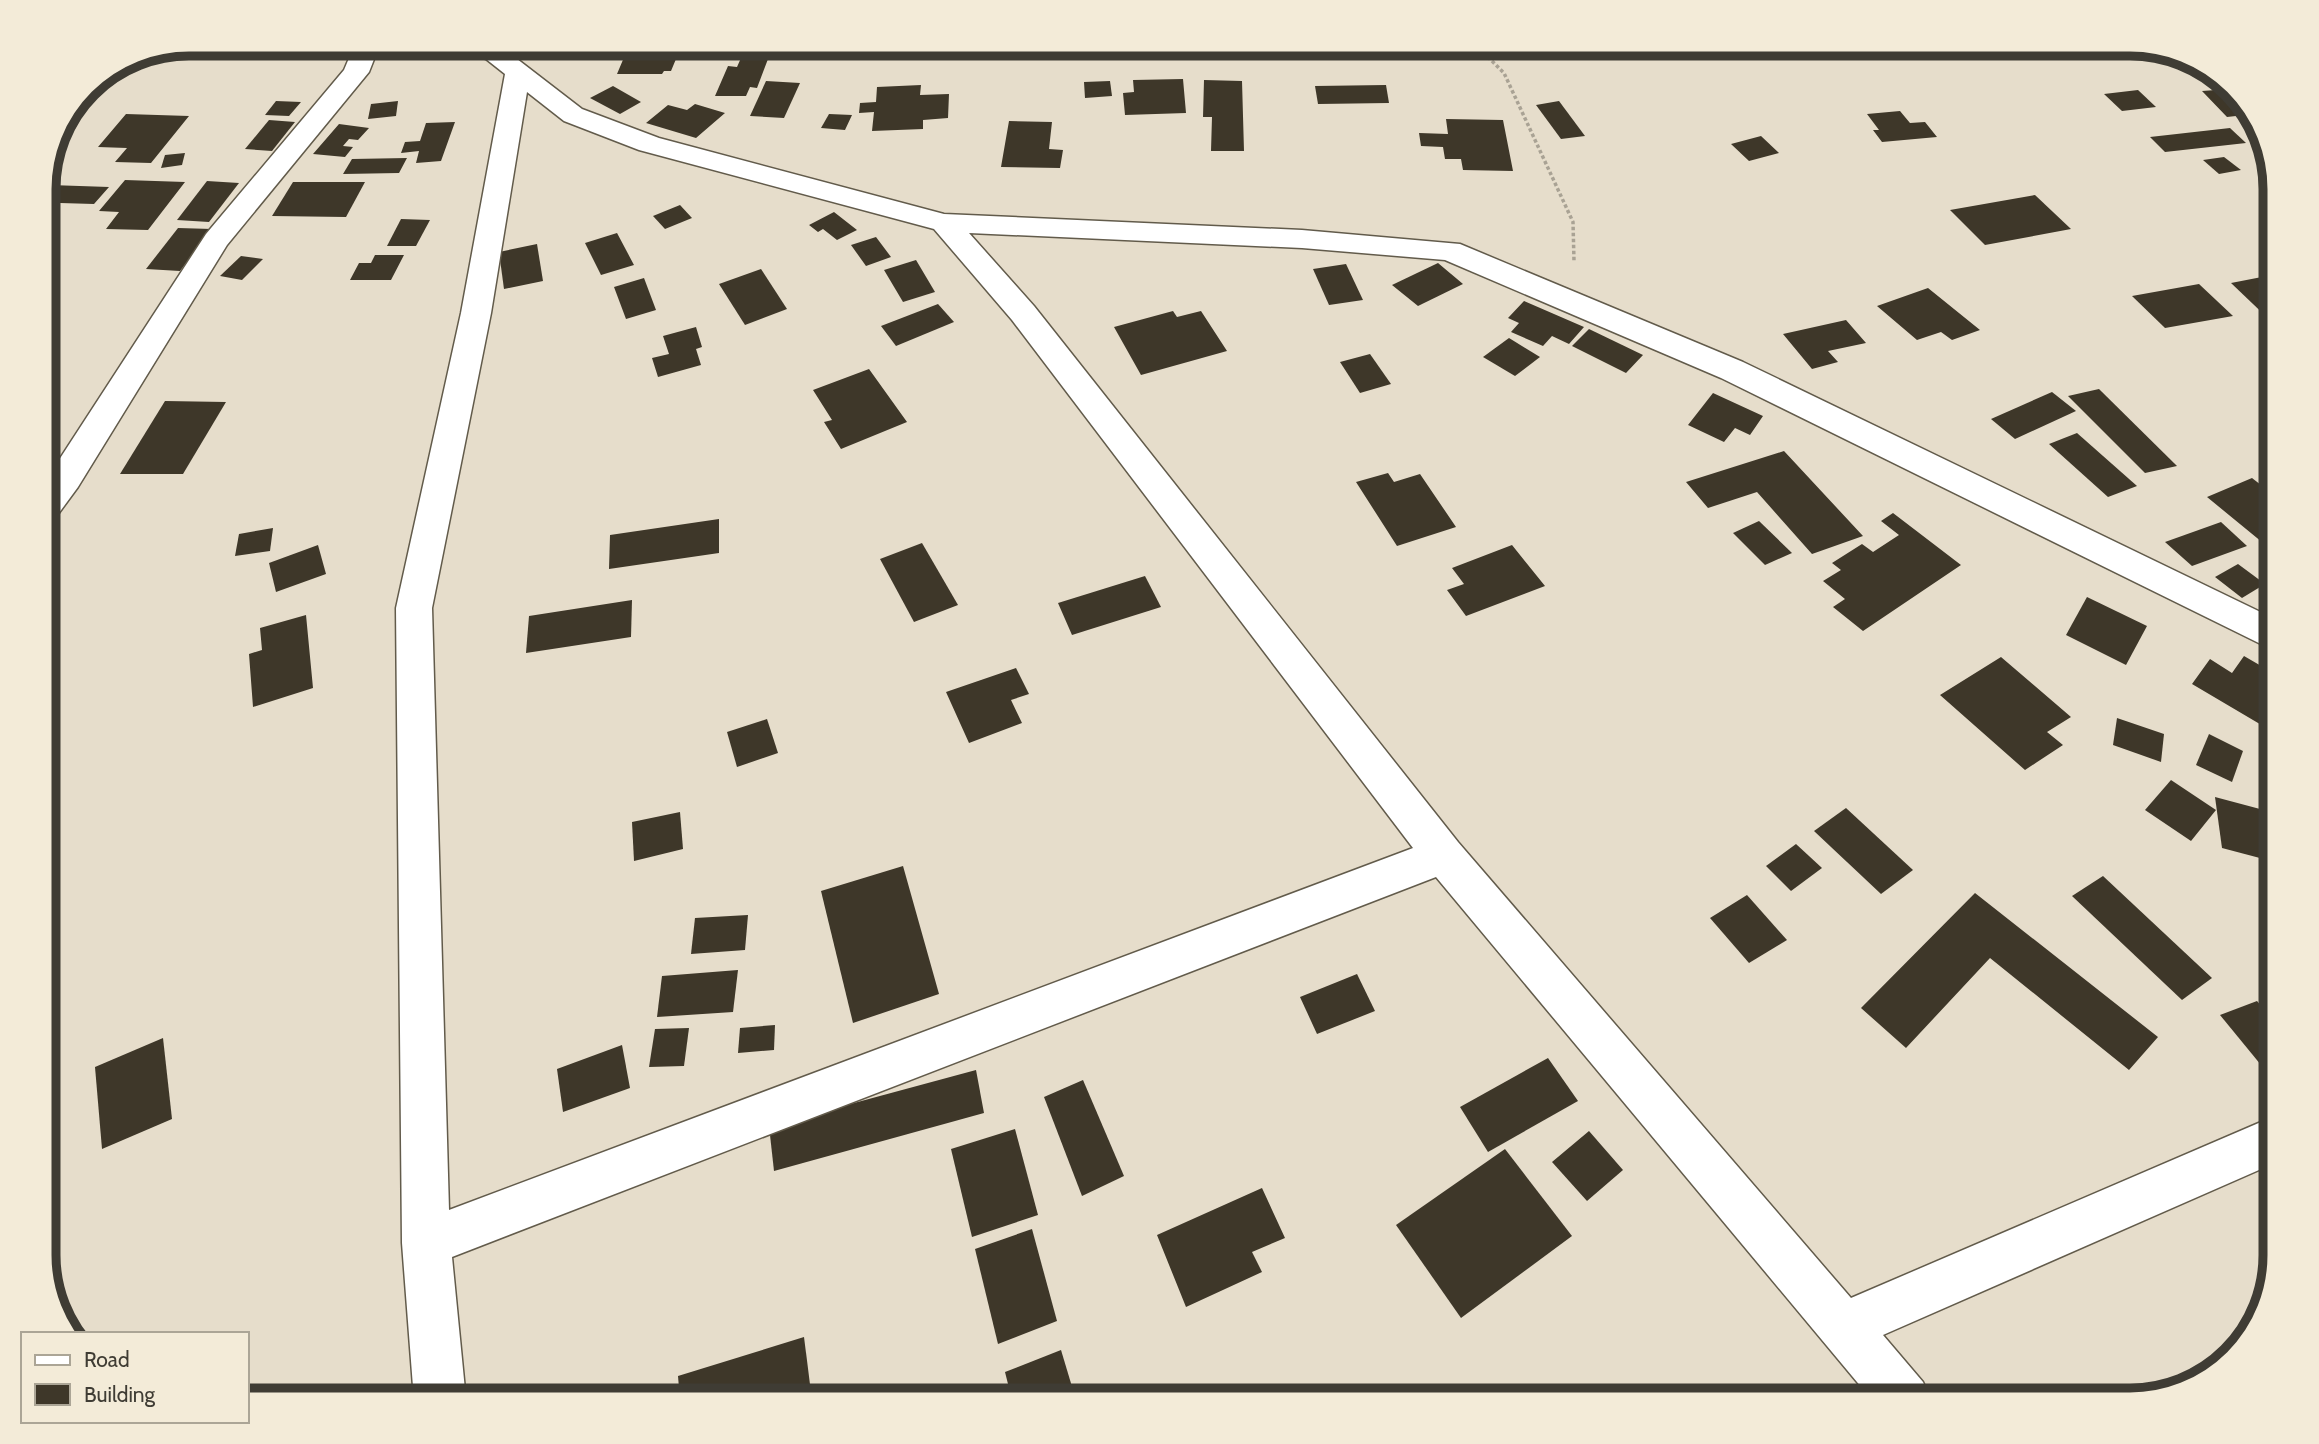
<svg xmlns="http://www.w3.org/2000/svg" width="2319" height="1444" font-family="Cabin,sans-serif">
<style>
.building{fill:#3e3729}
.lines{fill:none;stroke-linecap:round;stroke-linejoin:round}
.street-casing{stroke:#625b4b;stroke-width:3}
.path{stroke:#a9a294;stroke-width:3.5;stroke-dasharray:3.5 2.5;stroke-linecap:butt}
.street{fill:#fff;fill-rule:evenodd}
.rim{fill:none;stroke:#3f3c34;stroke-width:9}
</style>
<rect width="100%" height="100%" fill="#e6ddcb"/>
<g class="building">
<path d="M625,55H671L670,59H676L671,71H664L662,74H617Z"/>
<path d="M741,58L768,59L757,88L750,87L746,96H715L728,66L737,67Z"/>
<path d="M1183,79L1186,113L1125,115L1123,93L1134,92L1133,80Z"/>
<path d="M1204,80L1242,81L1244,151H1211L1212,117H1203Z"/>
<path d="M766,81L800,83L784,118L750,116Z"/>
<path d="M1110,81L1112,96L1085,98L1084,82Z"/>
<path d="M921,85L920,95L949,94L948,118L923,120V129L872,131L874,112L859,113L860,103L876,102L877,87Z"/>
<path d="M1386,85L1389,103L1318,104L1315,86Z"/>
<path d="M613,86L641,102L620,114L590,98Z"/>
<path d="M2230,89L2245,105H2235L2245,115L2227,117L2202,91Z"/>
<path d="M2138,90L2156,107L2122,111L2104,94Z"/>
<path d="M276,101L301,102L289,116L265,115Z"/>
<path d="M398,101L396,116L368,119L371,104Z"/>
<path d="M1559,101L1585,136L1561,139L1536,105Z"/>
<path d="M695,104L725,113L696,138L646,123L668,105L687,110Z"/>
<path d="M1900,111L1910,123L1925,122L1937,137L1882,142L1873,130H1879L1867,114Z"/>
<path d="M126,114L189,116L151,163L115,162L127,148L98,147Z"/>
<path d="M829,114L852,115L845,130L821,128Z"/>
<path d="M1446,119L1503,120L1513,171L1463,170L1461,159H1445L1443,147L1421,146L1419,133L1448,134Z"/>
<path d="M269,120L295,122L272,151L245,149Z"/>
<path d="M1009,121L1052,122L1049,149L1063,150L1060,168L1001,167Z"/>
<path d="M455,122L441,161L416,163L419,151L401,153L405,142L420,141L426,123Z"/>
<path d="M339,124L369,128L358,140L349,139L343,146L353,147L345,157L313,154Z"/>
<path d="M2230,128L2246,143L2165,152L2150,137Z"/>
<path d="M1761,136L1779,153L1749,161L1731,144Z"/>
<path d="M185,153L182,165L161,168L165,155Z"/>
<path d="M2224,157L2241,170L2219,174L2203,160Z"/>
<path d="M407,158L399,173L343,174L352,159Z"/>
<path d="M125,180L185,182L148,230L106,229L119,212L99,211Z"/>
<path d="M207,181L239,183L209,222L177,220Z"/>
<path d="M293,182H365L346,217L272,216Z"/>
<path d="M50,185L109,187L94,204L60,203L44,218V192Z"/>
<path d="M2035,195L2071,229L1985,245L1950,210Z"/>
<path d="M680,205L692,218L665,229L653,216Z"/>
<path d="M834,212L857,230L837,240L823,229L818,232L809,225Z"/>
<path d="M401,219L430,220L416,246H387Z"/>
<path d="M178,228L212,229L180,271L146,269Z"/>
<path d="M617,233L634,265L601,275L585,243Z"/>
<path d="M876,237L891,257L866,266L851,245Z"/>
<path d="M537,244L543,281L504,289L499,252Z"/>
<path d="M375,255H404L391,280H350L359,263H371Z"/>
<path d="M241,256L263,259L242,280L220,276Z"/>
<path d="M916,260L935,292L903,302L884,270Z"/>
<path d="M1438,263L1463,284L1418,306L1392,285Z"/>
<path d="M1346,264L1363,300L1329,305L1313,269Z"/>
<path d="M761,269L787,309L745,325L719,284Z"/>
<path d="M2267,276L2275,284V325L2231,283Z"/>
<path d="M644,278L656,310L626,319L614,287Z"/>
<path d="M2199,284L2233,316L2165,328L2132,296Z"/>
<path d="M1928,288L1980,330L1952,340L1941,332L1917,340L1877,306Z"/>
<path d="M1524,301L1584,327L1569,344L1552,336L1543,346L1511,332L1519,323L1508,318Z"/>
<path d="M938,304L954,322L896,346L881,326Z"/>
<path d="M1173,311L1177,317L1201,311L1227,351L1141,375L1114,327Z"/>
<path d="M1846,320L1866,343L1828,351L1838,362L1812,369L1783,334Z"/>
<path d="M696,327L702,347L696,349L701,365L658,377L652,358L669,354L663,336Z"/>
<path d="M1589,329L1643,355L1626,373L1572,346Z"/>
<path d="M1509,338L1540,357L1515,376L1483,357Z"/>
<path d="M1370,354L1391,384L1360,393L1340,362Z"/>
<path d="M869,369L907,422L841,449L824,422L832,420L813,390Z"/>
<path d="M2099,389L2177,466L2145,473L2068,396Z"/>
<path d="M2052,392L2076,411L2015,439L1991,419Z"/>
<path d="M1713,393L1763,416L1750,435L1735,428L1724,442L1688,425Z"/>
<path d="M165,401L226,402L183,474H120Z"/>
<path d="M2077,433L2137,486L2108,497L2049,444Z"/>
<path d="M1784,451L1863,536L1812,554L1757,492L1708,508L1686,482Z"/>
<path d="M2275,465V483L2260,470Z"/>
<path d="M1388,473L1394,482L1420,474L1456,527L1397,546L1356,482Z"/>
<path d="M2252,478L2275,496V511L2270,513L2275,517V544L2268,547L2207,497Z"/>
<path d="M1893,513L1961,565L1863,631L1833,607L1845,599L1823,581L1841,570L1832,563L1862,544L1873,552L1899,535L1881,521Z"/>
<path d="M719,519V553L609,569L610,535Z"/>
<path d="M1759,521L1792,553L1765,565L1733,533Z"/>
<path d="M2221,522L2247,546L2192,566L2165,542Z"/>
<path d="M273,528L270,551L235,556L239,534Z"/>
<path d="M922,543L958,605L914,622L880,559Z"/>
<path d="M318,545L326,574L276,592L269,563Z"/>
<path d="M1512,545L1545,586L1466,616L1447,590L1464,584L1452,568Z"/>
<path d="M2238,564L2265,584L2242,598L2215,577Z"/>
<path d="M1145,576L1161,607L1072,635L1058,603Z"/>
<path d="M2087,597L2147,626L2126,665L2066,635Z"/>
<path d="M632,600L631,637L526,653L529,616Z"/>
<path d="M306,615L313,688L253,707L249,654L262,650L260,628Z"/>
<path d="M2244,656L2275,674V733L2192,684L2210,659L2232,673Z"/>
<path d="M2001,657L2071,717L2047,732L2063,745L2025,770L1940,695Z"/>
<path d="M1016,668L1029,694L1011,700L1022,723L969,743L946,692Z"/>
<path d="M2117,718L2164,734L2161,762L2113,745Z"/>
<path d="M767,719L778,753L737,767L727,732Z"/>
<path d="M2209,734L2243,751L2232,782L2196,765Z"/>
<path d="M2171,780L2216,810L2191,841L2145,810Z"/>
<path d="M2215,797L2275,813V862L2222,848Z"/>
<path d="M1846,808L1913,870L1881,894L1814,831Z"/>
<path d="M680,812L683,849L634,861L632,822Z"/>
<path d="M1796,844L1822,868L1791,891L1766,866Z"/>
<path d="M903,866L939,994L853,1023L821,891Z"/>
<path d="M2103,876L2212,978L2182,1000L2072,896Z"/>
<path d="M1975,893L2158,1037L2129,1070L1990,958L1906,1048L1861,1008Z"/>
<path d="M1747,895L1787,940L1749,963L1710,918Z"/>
<path d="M748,915L745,950L691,954L695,918Z"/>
<path d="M738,970L733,1012L657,1017L662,976Z"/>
<path d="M1357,974L1375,1011L1317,1034L1300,997Z"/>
<path d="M2257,1001L2275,1022V1059L2261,1065L2220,1015Z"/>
<path d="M775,1025L774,1050L738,1053L740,1028Z"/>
<path d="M689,1028L684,1066L649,1067L655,1029Z"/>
<path d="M163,1038L172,1119L102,1149L95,1067Z"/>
<path d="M622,1045L630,1088L563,1112L557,1069Z"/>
<path d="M1548,1058L1578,1101L1488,1152L1460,1107Z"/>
<path d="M976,1070L984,1113L774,1171L769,1126Z"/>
<path d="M1083,1080L1124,1176L1082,1196L1044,1097Z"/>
<path d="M1015,1129L1038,1215L972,1237L951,1149Z"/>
<path d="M1589,1131L1623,1170L1587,1201L1552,1162Z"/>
<path d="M1505,1149L1572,1236L1461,1318L1396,1225Z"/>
<path d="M1262,1188L1285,1238L1252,1252L1262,1272L1186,1307L1157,1235Z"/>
<path d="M1032,1229L1057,1321L998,1344L975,1249Z"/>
<path d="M804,1337L812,1400H680L678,1376Z"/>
<path d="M1061,1350L1076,1400H1012L1005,1372Z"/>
</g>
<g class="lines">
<g class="street-casing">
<g id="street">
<path d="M355,44H380L369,72L227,245L78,487L56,517L44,521V483L206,234L344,70Z"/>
<path d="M452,44H561L558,49L508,52L582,109L659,138L944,214L1302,230L1460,244L1743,362L2275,619V651L1721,378L1445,260L1302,248L969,233L1034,306L1458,842L1851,1298L2275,1116V1163L1883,1335L1923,1382L1931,1400H1872L1436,877L452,1257L466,1400H414L402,1243L396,608L461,313L505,74L486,59L456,49ZM527,92L564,121L639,150L934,229L1012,320L1413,848L449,1210L432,608L491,313Z"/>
</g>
</g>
<path class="path" d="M1475,44L1504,73L1573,222L1574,261"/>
<use href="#street" class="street"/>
</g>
<path d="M0 0H2319V1444H0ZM189 56H2130A133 133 0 0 1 2263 189V1255A133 133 0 0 1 2130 1388H189A133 133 0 0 1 56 1255V189A133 133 0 0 1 189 56Z" fill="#f3ebd8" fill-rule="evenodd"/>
<path class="rim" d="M189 56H2130A133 133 0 0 1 2263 189V1255A133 133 0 0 1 2130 1388H189A133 133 0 0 1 56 1255V189A133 133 0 0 1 189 56Z"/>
<rect x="21" y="1332" width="228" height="91" fill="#f3ebd8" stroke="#aba596" stroke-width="2"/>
<rect x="35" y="1355" width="35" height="10" fill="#ffffff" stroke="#aba596" stroke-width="2"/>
<text x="84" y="1367" font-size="21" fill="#3f3c34">Road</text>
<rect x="35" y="1384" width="35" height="21" fill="#3e3729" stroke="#aba596" stroke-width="2"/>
<text x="84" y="1402" font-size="21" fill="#3f3c34">Building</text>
</svg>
